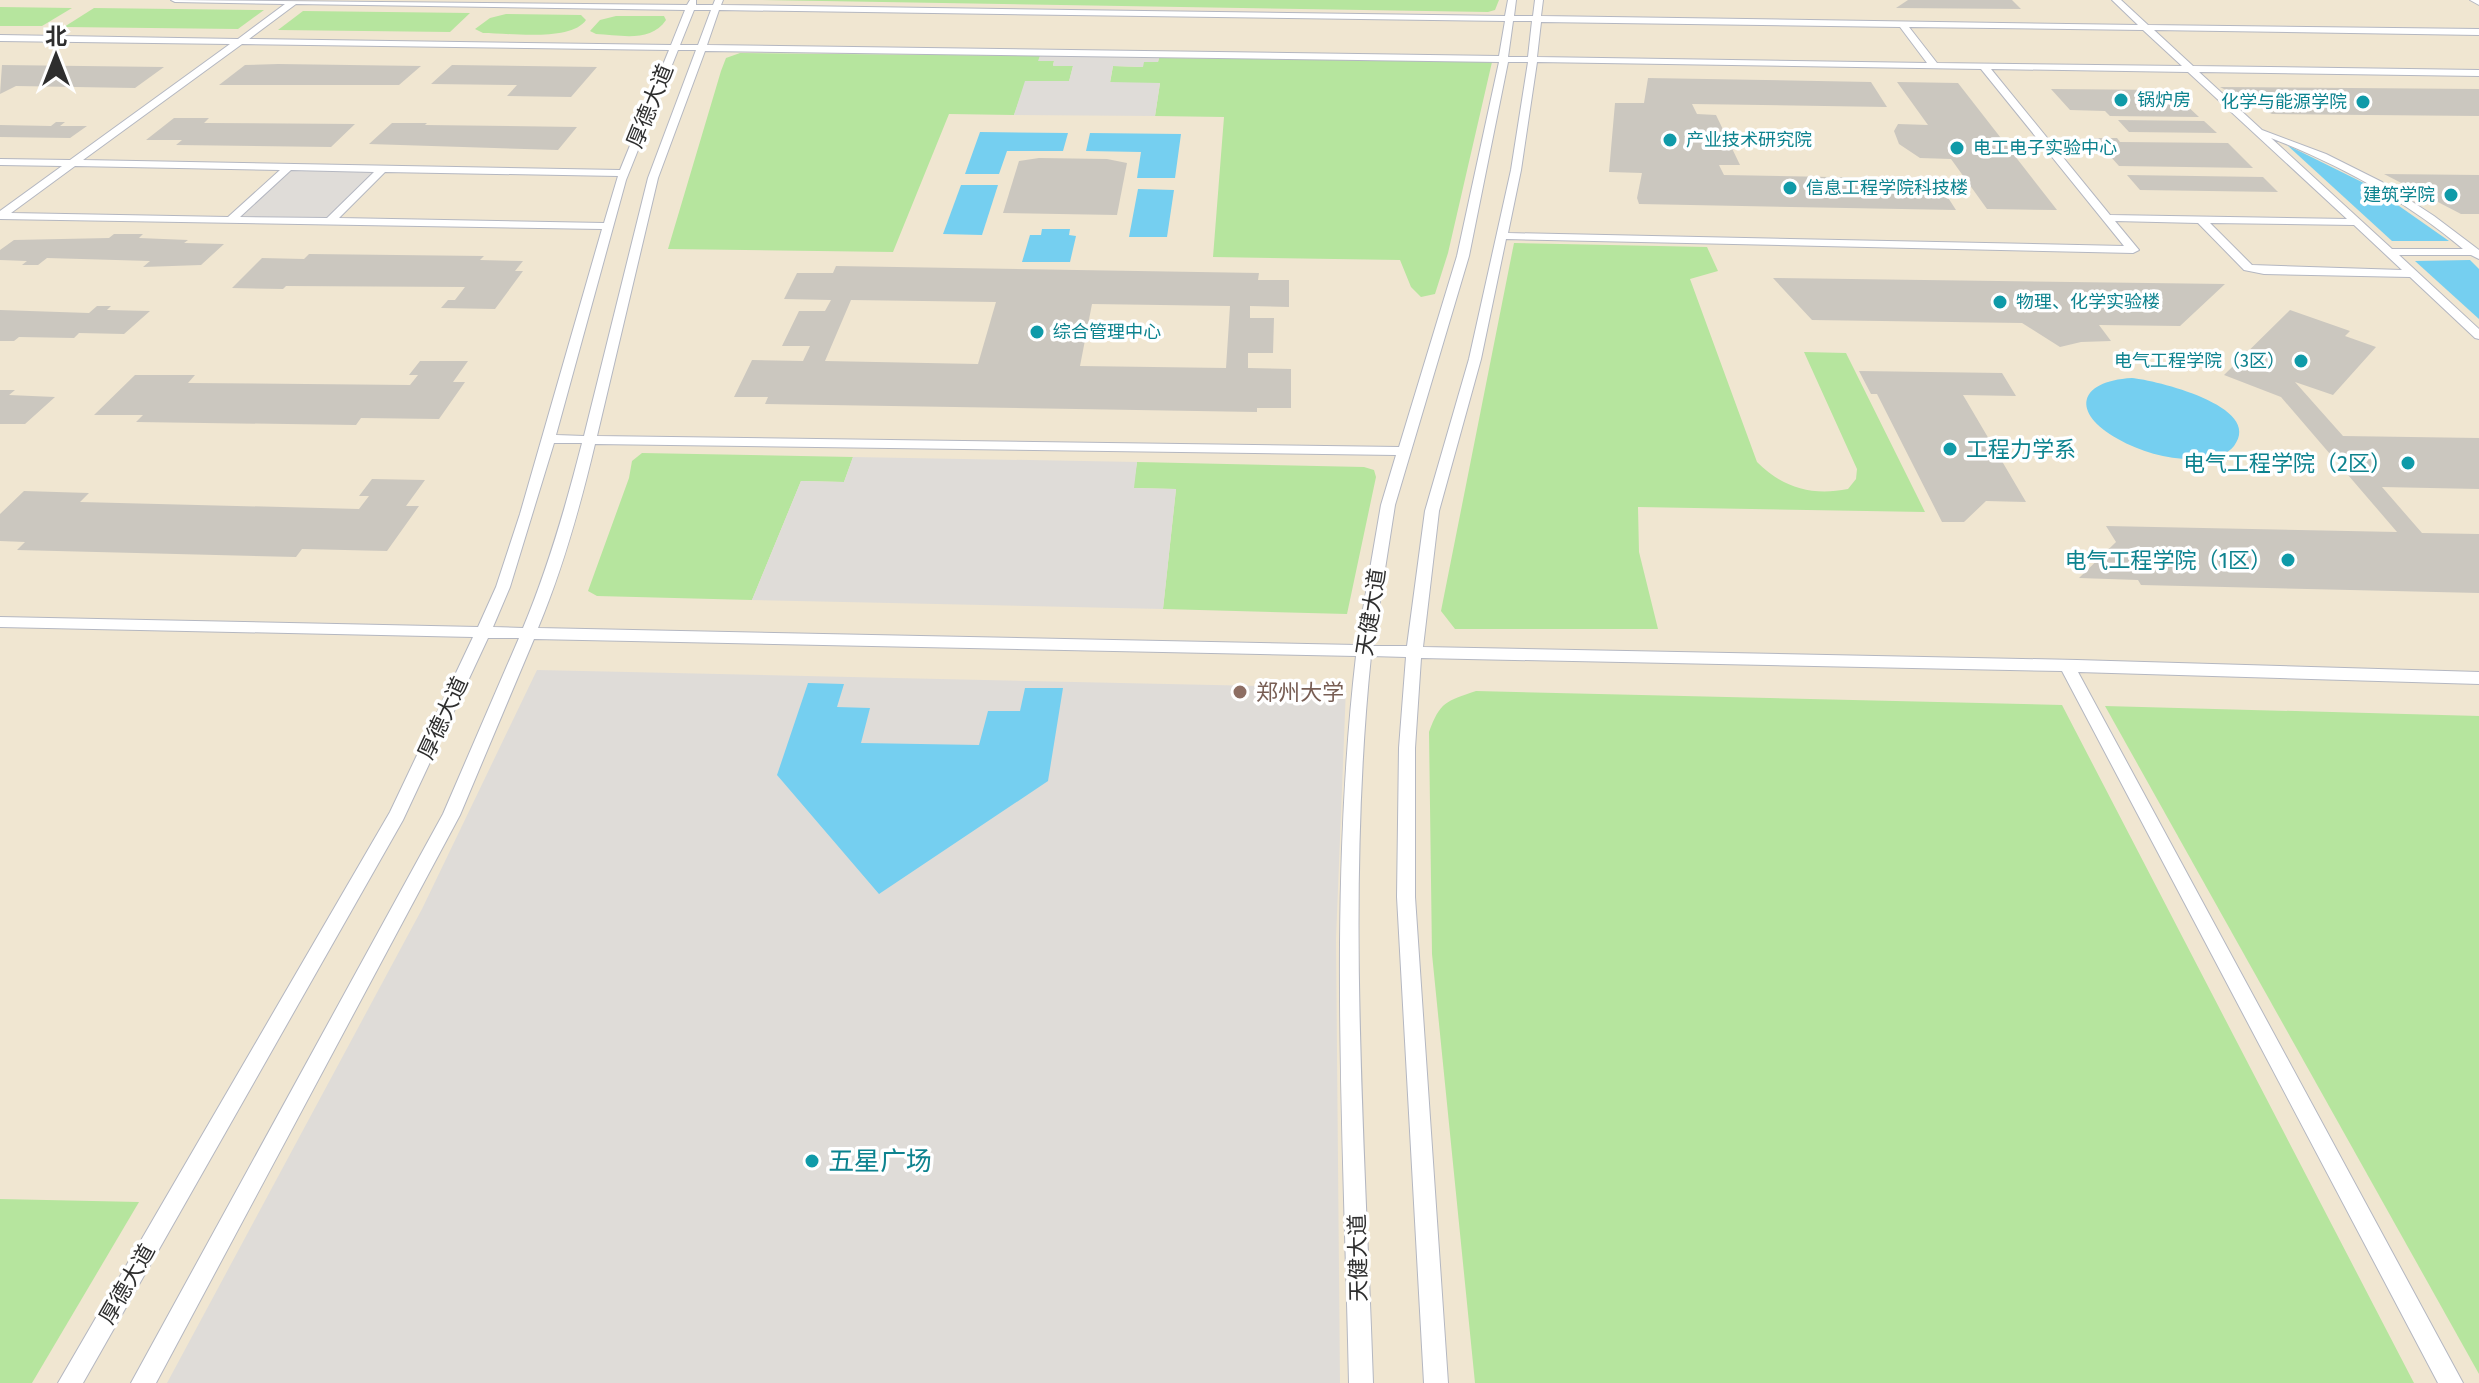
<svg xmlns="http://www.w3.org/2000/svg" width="2479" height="1383" font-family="'Fira Sans','Noto Sans SC',sans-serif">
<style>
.education{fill:#f0e6d1}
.green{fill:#b6e59e}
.plaza{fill:#dfdcd8}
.water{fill:#75cff0}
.building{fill:#cbc7bf;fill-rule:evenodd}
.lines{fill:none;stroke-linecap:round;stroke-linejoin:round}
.service-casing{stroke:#b4b7c1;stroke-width:2}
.service{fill:#fff;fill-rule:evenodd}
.culture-dot{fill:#0f9aa8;stroke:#fff;stroke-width:3}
.education-dot{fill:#8d6e63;stroke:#fff;stroke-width:3}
.labels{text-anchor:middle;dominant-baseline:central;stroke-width:7;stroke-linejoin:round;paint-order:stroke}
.far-culture-label{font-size:18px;fill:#0d838f;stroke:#fff;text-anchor:start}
.street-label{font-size:22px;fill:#2e2e2e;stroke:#fff}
.culture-label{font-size:22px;fill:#0d838f;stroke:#fff;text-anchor:end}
.education-label{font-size:22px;fill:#785e54;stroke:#fff;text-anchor:start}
.near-culture-label{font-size:26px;fill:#0d838f;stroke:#fff;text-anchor:start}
</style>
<rect width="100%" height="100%" fill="#efe9e1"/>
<rect class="education" x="0" y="0" width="2479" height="1383"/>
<g class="green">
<path d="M758,0H1499L1495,10L1488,12Z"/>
<path d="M0,7L72,8L42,26H0Z"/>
<path d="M94,8L264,10L238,29L64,27Z"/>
<path d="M303,11L470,13L450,32L278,30Z"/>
<path d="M506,14L581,15L586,20C571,42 509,33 483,33L475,29L490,18Z"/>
<path d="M616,16H664L666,20C651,43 620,35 596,34L590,31L600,20Z"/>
<path d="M740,53L1040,56L1039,60L1054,61L1053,65L1073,66L1069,82L1026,81L1014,115L949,114L893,252L668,249L721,71L726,58Z"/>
<path d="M1159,58L1492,62L1448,253L1435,294L1421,297L1411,287L1400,260L1213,257L1224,117L1155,116L1160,83H1110L1113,66L1142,67L1143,62H1158Z"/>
<path d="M1514,243L1707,247L1718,271L1690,279L1757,462C1783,488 1812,496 1848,489L1856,479L1857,469L1804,352L1846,353L1925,512L1638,507L1639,552L1658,629H1455L1441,611Z"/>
<path d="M642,453L853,457L844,482L801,481L752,600L597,596L588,591L629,478L632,461Z"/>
<path d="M1137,462L1364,467L1374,470L1376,477L1347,614L1163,609L1176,489L1133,488Z"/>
<path d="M1476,691L2062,705L2414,1383H1475L1432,954L1429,732C1440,702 1446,701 1476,691Z"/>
<path d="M2105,706L2479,716V1374Z"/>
<path d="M0,1199L139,1202L32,1383H0Z"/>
</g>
<g class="plaza">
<path d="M1040,56L1159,58L1158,62H1144L1143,67L1113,66L1110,82L1160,83L1155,116L1014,115L1025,81H1069L1073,66H1053L1054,61H1038Z"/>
<path d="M289,167L383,168L329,222L230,220Z"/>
<path d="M853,457L1137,462L1134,488L1176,489L1163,609L752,600L801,481L844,482Z"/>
<path d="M537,670L1346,688L1336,939L1340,1383H167L422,909Z"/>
</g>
<g class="water">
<path d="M980,132L1068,133L1063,151H1007L999,174H965Z"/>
<path d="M1090,133L1181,134L1175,178H1137L1141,152L1086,151Z"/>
<path d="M2287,145L2372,187L2449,241H2392Z"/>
<path d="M961,185H998L982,235L943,234Z"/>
<path d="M1138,189L1174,190L1167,237H1129Z"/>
<path d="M1042,229H1070L1069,235L1076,236L1070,262H1022L1030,235H1041Z"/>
<path d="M2470,260L2479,269V319L2415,261Z"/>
<path d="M2132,378C2154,380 2265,406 2234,446C2228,454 2217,456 2207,458C2178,462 2144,454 2118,439C2071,413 2077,381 2132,378Z"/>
<path d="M808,683L844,684L837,707L870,708L861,743L979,745L988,711H1020L1025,688H1063L1048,781L879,894L777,775Z"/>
</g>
<g class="building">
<path d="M1908,0H2012L2021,9L1896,8Z"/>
<path d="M278,64L421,66L399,85H219L245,65Z"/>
<path d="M2,65L164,67L135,88L16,86L0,94Z"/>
<path d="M452,65L597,67L571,97L507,96L517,85L431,84Z"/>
<path d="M1648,78L1871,82L1887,107L1692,104L1697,114L1716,115L1740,165H1719L1724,175L1936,179L1956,210L1639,204L1637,198L1642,173L1609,172L1615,103H1644Z"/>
<path d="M1897,82L1958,83L2057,210L1987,209L1951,159L1920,158L1899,144L1894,131L1898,124L1928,125Z"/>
<path d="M2220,87L2479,89V116L2272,114Z"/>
<path d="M2051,89L2170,90L2199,117L2110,116L2105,111L2070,110Z"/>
<path d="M174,118H209L204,123L355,124L331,147L176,145L182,140H146Z"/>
<path d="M2118,120L2204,121L2217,133L2129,132Z"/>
<path d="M56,122H65L60,126H87L70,138L0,137V125L51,126Z"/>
<path d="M392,123H427L425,125L577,127L558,150L369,144Z"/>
<path d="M2094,138H2117L2120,142L2228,143L2253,168L2119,166Z"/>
<path d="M1039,158L1107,159L1127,163L1117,215L1003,213L1019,161Z"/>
<path d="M2384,174L2479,175V214H2461Z"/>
<path d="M2127,175L2263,177L2278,192L2140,190Z"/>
<path d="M114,234H143L139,238L188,240L184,243L224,244L201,265L143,267L150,261L47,258L38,265H22L27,261L0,260V250L14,240L109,238Z"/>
<path d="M309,254L484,256L480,260L523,261L515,271H523L495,309L441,308L448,300H455L465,287L286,286L283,289L232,288L262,258L304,259Z"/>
<path d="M836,266L1259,273L1258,280H1289V307L1250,306V318H1274L1273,353H1248V368L1291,369V408H1257V412L765,404L768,397H734L752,360L803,361L810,346H782L799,311H825L831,300L784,299L797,273H833ZM851,300L996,302L978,364L825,361ZM1092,304L1230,306L1226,368L1080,366Z"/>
<path d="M1773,278L2225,284L2180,326L2099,325L2111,341L2081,342L2060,347L2022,323L1812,320Z"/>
<path d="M97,306H111L107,310L150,311L124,334L79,333L74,338L19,337L14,341H0V310L89,313Z"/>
<path d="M2290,310L2350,331L2345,336L2376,347L2333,395L2295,382L2343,436L2479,438V489L2382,487L2422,533L2479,534V593L2141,585L2138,580L2079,578L2116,542L2106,526L2397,532L2281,397L2224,375Z"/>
<path d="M420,361H468L453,382H465L439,419L361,418L356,425L136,422L143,415H94L135,375H195L188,383L410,385L418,375H409Z"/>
<path d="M1859,371L2002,373L2016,396L1963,395L2026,502L1986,501L1964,522H1942L1877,394H1871Z"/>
<path d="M0,390H15L9,395L55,397L25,424H0Z"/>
<path d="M372,479L425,480L406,506H419L387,551L302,549L296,557L17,550L25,542L0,541V514L24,491L89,493L80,502L359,509L369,496H359Z"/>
</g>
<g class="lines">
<g class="service-casing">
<g id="service">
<path d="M171,0L687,5L690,0H696V5H713L715,0H723L721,5L1505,16L1508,0H1516L1514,16H1533L1535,0H1543L1541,16L2138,25L2112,0H2121L2148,25L2479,29V35L2154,30L2193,66L2479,70V76L2199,72L2262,130L2326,154L2382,182L2434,216L2479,250V259L2471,255H2399L2479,329V339L2475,338L2410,277L2264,274L2244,270L2198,223L2115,221L2139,250L2133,253L1506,239L1481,359L1439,511L1423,647L2077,660L2479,672V684L2078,672L2463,1383H2438L2062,671L1421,658L1415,748V897L1448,1383H1424L1397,897L1399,748L1406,657L1371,656C1346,898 1365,1141 1373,1383H1349C1344,1141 1328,897 1356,656L534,639L460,815L156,1383H131L443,814L519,638H488L403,820L83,1383H58L390,812L473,637L0,627V617L478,627L496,587L520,514L602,229L0,219V211L62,166L0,165V159L70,160L230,44L0,41V35L238,39L285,4L175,2ZM296,4L685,10L671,45L249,39ZM694,10H711L698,45H680ZM719,10L1505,21L1499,56L707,45ZM1513,21H1532L1528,57H1508ZM1541,22L1900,27L1927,63L1537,57ZM1909,27L2143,30L2182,66L1937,63ZM242,44L669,50L620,170L83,160ZM678,50H696L648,178L584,436L556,435L626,180ZM705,51L1499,62L1457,256L1399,447L597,436L658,178ZM1508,62H1528L1511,170L1469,359L1425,511L1407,646H1373L1395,505L1469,256ZM1537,62L1981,69L2124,246L1508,233L1521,170ZM1991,69L2188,72L2347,219L2110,215ZM2271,138C2340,165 2406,201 2463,249H2392ZM75,166L280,170L228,217L11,213ZM291,170L374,172L327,218L240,217ZM385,172L618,176L604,223L339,218ZM2210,223L2354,225L2402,270L2252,265ZM554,443H582C566,506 548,568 523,628L493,627L510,587ZM595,444L1396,455L1381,505L1357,645L538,628C563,568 580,507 595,444Z"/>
<path d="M2470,0H2479V5Z"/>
</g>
</g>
<use href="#service" class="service"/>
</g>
<g class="culture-dot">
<circle cx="2121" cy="100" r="8"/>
<circle cx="2363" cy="102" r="8"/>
<circle cx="1670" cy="140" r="8"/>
<circle cx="1957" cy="148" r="8"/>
<circle cx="1790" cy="188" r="8"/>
<circle cx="2451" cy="195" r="8"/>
<circle cx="2000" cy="302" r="8"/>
<circle cx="1037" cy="332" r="8"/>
<circle cx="2301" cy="361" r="8"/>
<circle cx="1950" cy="449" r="8"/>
<circle cx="2408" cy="463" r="8"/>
<circle cx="2288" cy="560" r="8"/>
<circle cx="812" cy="1161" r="8"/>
</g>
<circle class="education-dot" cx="1240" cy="692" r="8"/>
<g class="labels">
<g class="far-culture-label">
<text x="2137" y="100">锅炉房</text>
<text x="2347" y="102" text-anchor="end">化学与能源学院</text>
<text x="1686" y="140">产业技术研究院</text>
<text x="1973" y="148">电工电子实验中心</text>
<text x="1806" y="188">信息工程学院科技楼</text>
<text x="2435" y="195" text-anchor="end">建筑学院</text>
<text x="2016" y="302">物理、化学实验楼</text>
<text x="1053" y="332">综合管理中心</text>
<text x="2285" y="361" text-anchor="end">电气工程学院（3区）</text>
</g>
<g class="street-label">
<text transform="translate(650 106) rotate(-68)">厚德大道</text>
<text transform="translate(1371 612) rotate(-81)">天健大道</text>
<text transform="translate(443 718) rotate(-65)">厚德大道</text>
<text transform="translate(1358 1258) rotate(-91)">天健大道</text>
<text transform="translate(127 1284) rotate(-60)">厚德大道</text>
</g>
<g class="culture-label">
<text x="1966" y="449" text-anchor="start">工程力学系</text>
<text x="2392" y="463">电气工程学院（2区）</text>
<text x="2272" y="560">电气工程学院（1区）</text>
</g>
<g class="education-label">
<text x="1256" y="692">郑州大学</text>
</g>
<g class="near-culture-label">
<text x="828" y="1161">五星广场</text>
</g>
</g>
<g transform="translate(56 56)" stroke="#ffffff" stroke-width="6" paint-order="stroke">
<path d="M0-6L14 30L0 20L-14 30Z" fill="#2e2e2e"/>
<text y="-12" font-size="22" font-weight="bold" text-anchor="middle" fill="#2e2e2e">北</text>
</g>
</svg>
